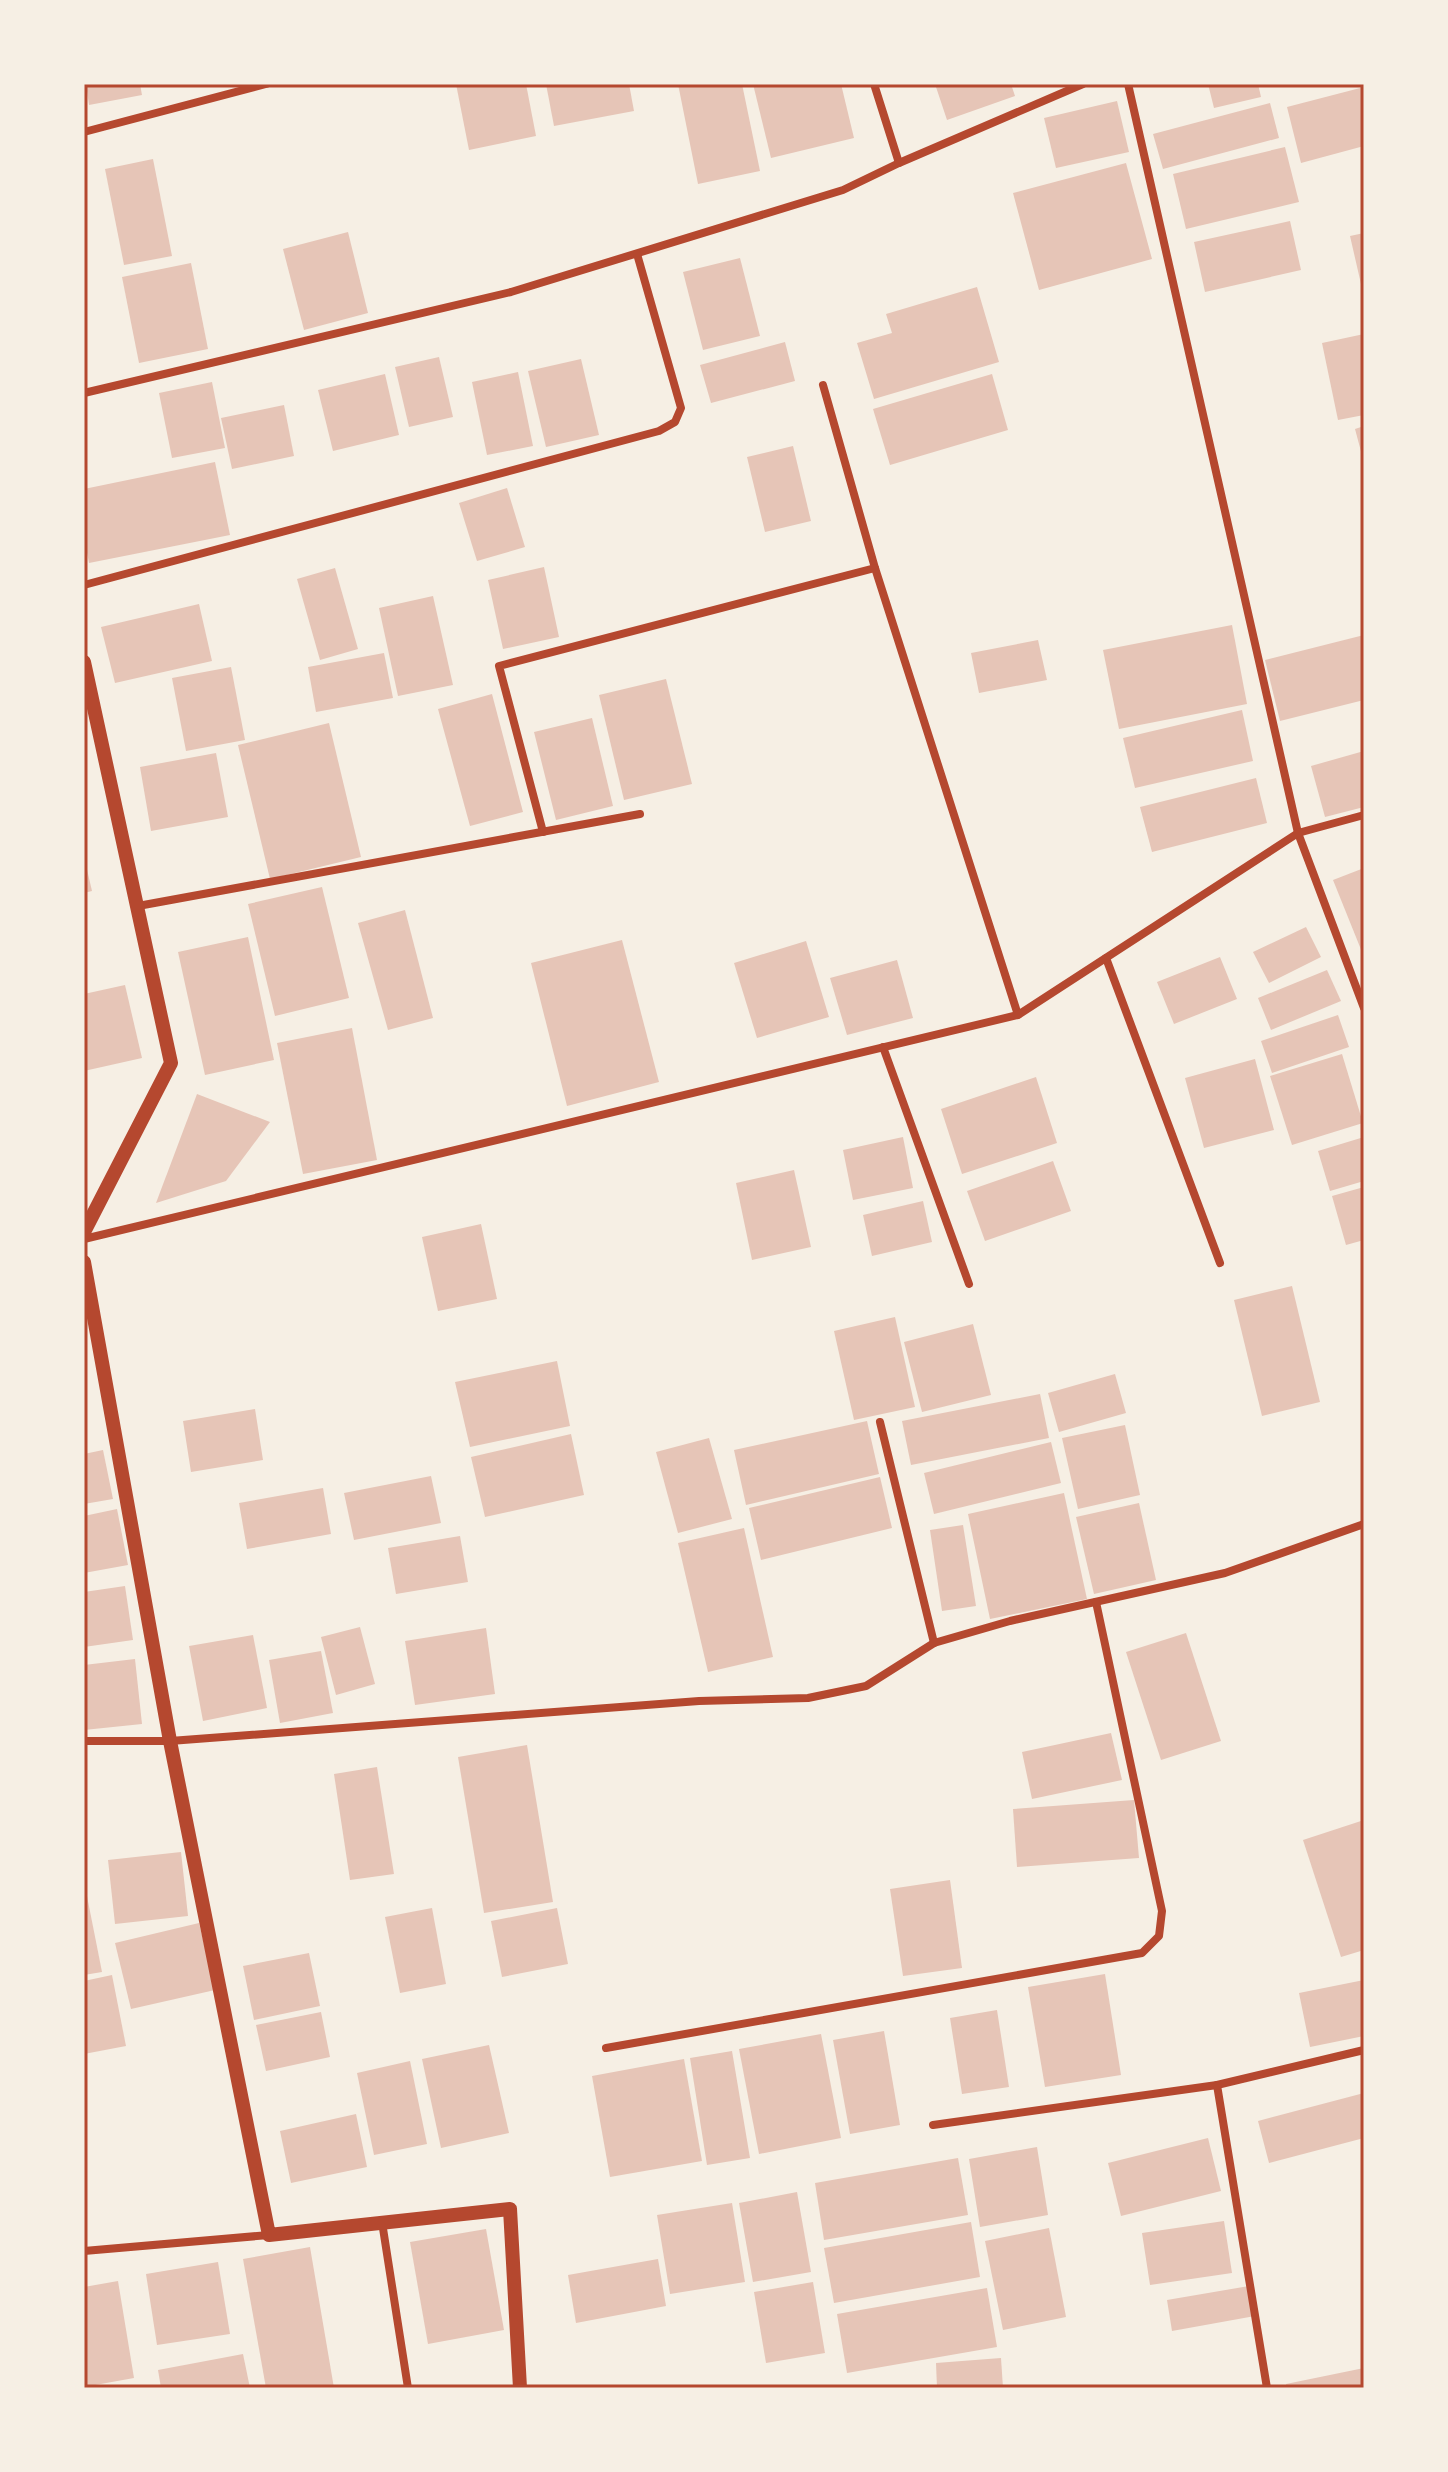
<svg xmlns="http://www.w3.org/2000/svg" width="1448" height="2472" font-family="'Roboto Condensed',sans-serif">
<style>
.building{fill:#e6c5b7}
.lines{fill:none;stroke-linecap:round;stroke-linejoin:round}
.minor{stroke:#b5482f;stroke-width:8}
.tertiary{stroke:#b5482f;stroke-width:14}
.neatline{fill:none;stroke:#b5482f;stroke-width:3}
</style>
<rect width="100%" height="100%" fill="#f6efe4"/>
<g class="building">
<path d="M86,84H140L142,95L89,105Z"/>
<path d="M456,84H526L536,136L469,150Z"/>
<path d="M546,84H629L634,111L554,126Z"/>
<path d="M678,84H742L760,171L698,184Z"/>
<path d="M753,84H841L854,138L771,158Z"/>
<path d="M935,84H1011L1015,96L947,120Z"/>
<path d="M1208,84H1258L1261,97L1214,108Z"/>
<path d="M1364,87V146L1301,163L1287,107Z"/>
<path d="M1117,101L1129,152L1056,168L1044,118Z"/>
<path d="M1270,103L1279,138L1163,169L1153,134Z"/>
<path d="M1285,147L1299,202L1186,229L1173,174Z"/>
<path d="M153,159L172,256L124,265L105,169Z"/>
<path d="M1126,163L1152,259L1039,290L1013,193Z"/>
<path d="M1290,221L1301,270L1205,292L1194,242Z"/>
<path d="M348,232L368,313L304,330L283,249Z"/>
<path d="M1364,233V283L1361,284L1350,236Z"/>
<path d="M740,258L760,336L703,350L683,272Z"/>
<path d="M191,263L208,349L139,363L122,277Z"/>
<path d="M977,287L999,362L874,399L857,343L892,333L886,314Z"/>
<path d="M1364,334V415L1338,420L1322,343Z"/>
<path d="M785,342L795,381L711,403L700,365Z"/>
<path d="M439,357L453,417L409,427L395,367Z"/>
<path d="M581,359L599,435L546,447L528,371Z"/>
<path d="M518,372L533,446L487,455L472,382Z"/>
<path d="M385,374L399,435L333,451L318,390Z"/>
<path d="M992,374L1008,430L890,465L873,409Z"/>
<path d="M212,382L225,448L172,458L159,393Z"/>
<path d="M284,405L294,456L232,469L221,418Z"/>
<path d="M1364,426V459H1363L1355,429Z"/>
<path d="M793,446L811,521L765,532L747,457Z"/>
<path d="M215,462L230,535L89,563L84,537V489Z"/>
<path d="M507,488L525,547L477,561L459,503Z"/>
<path d="M544,567L559,637L503,649L488,580Z"/>
<path d="M335,568L358,649L320,660L297,579Z"/>
<path d="M433,596L453,685L398,696L379,608Z"/>
<path d="M199,604L212,661L115,683L101,627Z"/>
<path d="M1232,625L1247,704L1119,729L1103,650Z"/>
<path d="M1364,635V700L1280,721L1265,660Z"/>
<path d="M1038,640L1047,680L979,693L971,653Z"/>
<path d="M384,653L393,698L316,712L308,667Z"/>
<path d="M231,667L245,740L186,751L172,678Z"/>
<path d="M666,679L692,784L624,800L599,695Z"/>
<path d="M492,694L523,812L470,826L438,709Z"/>
<path d="M1242,710L1253,761L1135,788L1123,738Z"/>
<path d="M592,718L613,806L556,820L534,732Z"/>
<path d="M329,723L361,857L270,879L238,745Z"/>
<path d="M1364,751V807L1325,817L1311,766Z"/>
<path d="M216,753L228,817L151,831L140,767Z"/>
<path d="M1256,778L1267,823L1152,852L1140,807Z"/>
<path d="M85,861L92,891L84,893V862Z"/>
<path d="M1364,868V957L1333,880Z"/>
<path d="M322,887L349,998L275,1016L248,904Z"/>
<path d="M405,910L433,1018L388,1030L358,923Z"/>
<path d="M1306,927L1321,957L1269,983L1253,952Z"/>
<path d="M248,937L274,1060L205,1075L178,952Z"/>
<path d="M622,940L659,1082L567,1106L531,963Z"/>
<path d="M806,941L829,1017L757,1038L734,963Z"/>
<path d="M1220,957L1237,999L1174,1024L1157,982Z"/>
<path d="M897,960L913,1018L847,1035L830,978Z"/>
<path d="M1327,970L1341,1001L1271,1030L1258,998Z"/>
<path d="M125,985L142,1058L84,1071V994Z"/>
<path d="M1338,1015L1349,1047L1272,1073L1261,1041Z"/>
<path d="M352,1028L377,1160L303,1174L277,1043Z"/>
<path d="M1342,1054L1363,1123L1292,1145L1270,1076Z"/>
<path d="M1255,1059L1274,1130L1204,1148L1185,1078Z"/>
<path d="M1036,1077L1057,1143L962,1174L941,1109Z"/>
<path d="M197,1094L270,1122L226,1181L156,1203Z"/>
<path d="M903,1137L913,1188L853,1200L843,1150Z"/>
<path d="M1364,1137V1181L1330,1191L1318,1151Z"/>
<path d="M1053,1161L1071,1211L985,1241L967,1191Z"/>
<path d="M794,1170L811,1247L752,1260L736,1183Z"/>
<path d="M1364,1187V1240L1346,1245L1332,1196Z"/>
<path d="M923,1201L932,1242L872,1256L863,1215Z"/>
<path d="M481,1224L497,1299L438,1311L422,1237Z"/>
<path d="M1292,1286L1320,1402L1262,1416L1234,1300Z"/>
<path d="M895,1317L915,1407L854,1420L834,1331Z"/>
<path d="M973,1324L991,1395L922,1412L904,1342Z"/>
<path d="M557,1361L570,1426L470,1447L455,1382Z"/>
<path d="M1115,1374L1126,1413L1059,1432L1048,1393Z"/>
<path d="M1040,1394L1049,1438L911,1465L902,1421Z"/>
<path d="M255,1409L263,1460L191,1472L183,1421Z"/>
<path d="M867,1421L879,1474L746,1505L734,1450Z"/>
<path d="M1125,1425L1140,1495L1078,1509L1062,1438Z"/>
<path d="M571,1434L584,1495L485,1517L471,1457Z"/>
<path d="M709,1438L732,1519L678,1533L656,1452Z"/>
<path d="M1051,1442L1061,1483L934,1514L924,1473Z"/>
<path d="M103,1450L113,1499L84,1504V1454Z"/>
<path d="M431,1476L441,1523L354,1540L344,1493Z"/>
<path d="M880,1477L892,1528L761,1560L749,1508Z"/>
<path d="M323,1488L331,1534L247,1549L239,1503Z"/>
<path d="M1064,1493L1087,1599L990,1619L968,1514Z"/>
<path d="M1139,1503L1156,1580L1094,1594L1076,1517Z"/>
<path d="M117,1509L128,1565L84,1573V1516Z"/>
<path d="M963,1525L976,1606L942,1611L930,1530Z"/>
<path d="M744,1528L773,1657L708,1672L678,1543Z"/>
<path d="M460,1536L468,1582L396,1594L388,1548Z"/>
<path d="M125,1586L133,1640L84,1647V1592Z"/>
<path d="M360,1627L375,1684L336,1695L321,1637Z"/>
<path d="M486,1628L495,1694L415,1705L405,1641Z"/>
<path d="M1186,1633L1221,1741L1161,1760L1126,1652Z"/>
<path d="M253,1635L267,1708L203,1721L189,1646Z"/>
<path d="M321,1651L333,1713L280,1723L269,1660Z"/>
<path d="M135,1659L142,1724L84,1730V1665Z"/>
<path d="M1111,1733L1122,1780L1032,1799L1022,1752Z"/>
<path d="M527,1745L553,1902L484,1913L458,1757Z"/>
<path d="M377,1767L394,1874L350,1880L334,1774Z"/>
<path d="M1134,1800L1139,1858L1017,1867L1013,1809Z"/>
<path d="M1364,1820V1950L1341,1957L1303,1840Z"/>
<path d="M181,1852L188,1916L115,1924L108,1860Z"/>
<path d="M950,1880L962,1968L903,1976L890,1889Z"/>
<path d="M84,1881L102,1972L84,1975Z"/>
<path d="M432,1908L446,1984L400,1993L385,1917Z"/>
<path d="M557,1908L568,1964L502,1977L491,1921Z"/>
<path d="M199,1923L215,1990L131,2009L115,1943Z"/>
<path d="M309,1953L320,2006L254,2020L243,1966Z"/>
<path d="M1105,1974L1121,2075L1045,2087L1028,1987Z"/>
<path d="M112,1975L126,2046L84,2054V1981Z"/>
<path d="M1364,1980V2036L1310,2047L1299,1993Z"/>
<path d="M997,2010L1009,2087L962,2094L950,2018Z"/>
<path d="M321,2012L330,2057L266,2071L256,2025Z"/>
<path d="M884,2031L900,2125L850,2134L833,2040Z"/>
<path d="M821,2034L841,2138L759,2154L739,2049Z"/>
<path d="M489,2045L509,2133L441,2148L422,2059Z"/>
<path d="M732,2051L750,2158L707,2165L690,2058Z"/>
<path d="M684,2059L702,2161L610,2177L592,2076Z"/>
<path d="M410,2061L427,2144L374,2155L357,2073Z"/>
<path d="M1364,2093V2138L1269,2163L1258,2121Z"/>
<path d="M356,2114L367,2167L291,2183L280,2131Z"/>
<path d="M1208,2138L1221,2191L1121,2216L1108,2163Z"/>
<path d="M1037,2147L1048,2215L980,2227L969,2159Z"/>
<path d="M958,2158L968,2215L824,2240L815,2183Z"/>
<path d="M797,2192L811,2272L753,2282L739,2203Z"/>
<path d="M732,2203L745,2282L670,2294L657,2215Z"/>
<path d="M1224,2221L1232,2273L1150,2285L1142,2233Z"/>
<path d="M971,2222L980,2277L834,2303L824,2248Z"/>
<path d="M1049,2228L1066,2317L1003,2330L985,2241Z"/>
<path d="M486,2229L504,2330L428,2344L410,2242Z"/>
<path d="M310,2247L334,2388H266L243,2259Z"/>
<path d="M658,2259L666,2306L576,2323L568,2275Z"/>
<path d="M218,2262L230,2334L157,2345L146,2274Z"/>
<path d="M118,2281L134,2378L84,2387V2287Z"/>
<path d="M813,2282L825,2353L766,2363L754,2292Z"/>
<path d="M1249,2286L1255,2316L1172,2331L1167,2300Z"/>
<path d="M987,2288L997,2347L847,2373L837,2314Z"/>
<path d="M243,2354L250,2388H161L158,2370Z"/>
<path d="M1001,2358L1003,2388H937L936,2363Z"/>
<path d="M1364,2368V2388H1287L1286,2384Z"/>
</g>
<g class="lines">
<g class="minor">
<path d="M874,84L899,163"/>
<path d="M1128,84L1298,833L1364,1008"/>
<path d="M84,132L266,84"/>
<path d="M823,385L875,568"/>
<path d="M84,393L511,292L843,190L899,163L1083,84"/>
<path d="M84,585L659,431L675,422L681,408L637,254"/>
<path d="M543,832L499,666L875,568L1018,1015"/>
<path d="M138,906L640,814"/>
<path d="M1106,958L1220,1263"/>
<path d="M883,1047L969,1284"/>
<path d="M84,1239L1018,1015L1298,833L1364,815"/>
<path d="M880,1422L934,1643"/>
<path d="M84,1741H170L699,1701L808,1698L866,1686L934,1643L1010,1621L1225,1573L1364,1524"/>
<path d="M606,2048L1142,1953L1159,1936L1162,1911L1096,1602"/>
<path d="M933,2125L1217,2085"/>
<path d="M382,2222L408,2388"/>
<path d="M84,2251L269,2235"/>
<path d="M1267,2388L1217,2085L1364,2050"/>
</g>
<g class="tertiary">
<path d="M84,662L171,1063L84,1232"/>
<path d="M84,1262L170,1741L269,2235L510,2209L520,2388"/>
</g>
</g>
<rect width="1448" height="2472" fill="none" stroke="#f6efe4" stroke-width="172"/>
<rect x="86" y="86" width="1276" height="2300" class="neatline"/>
</svg>
